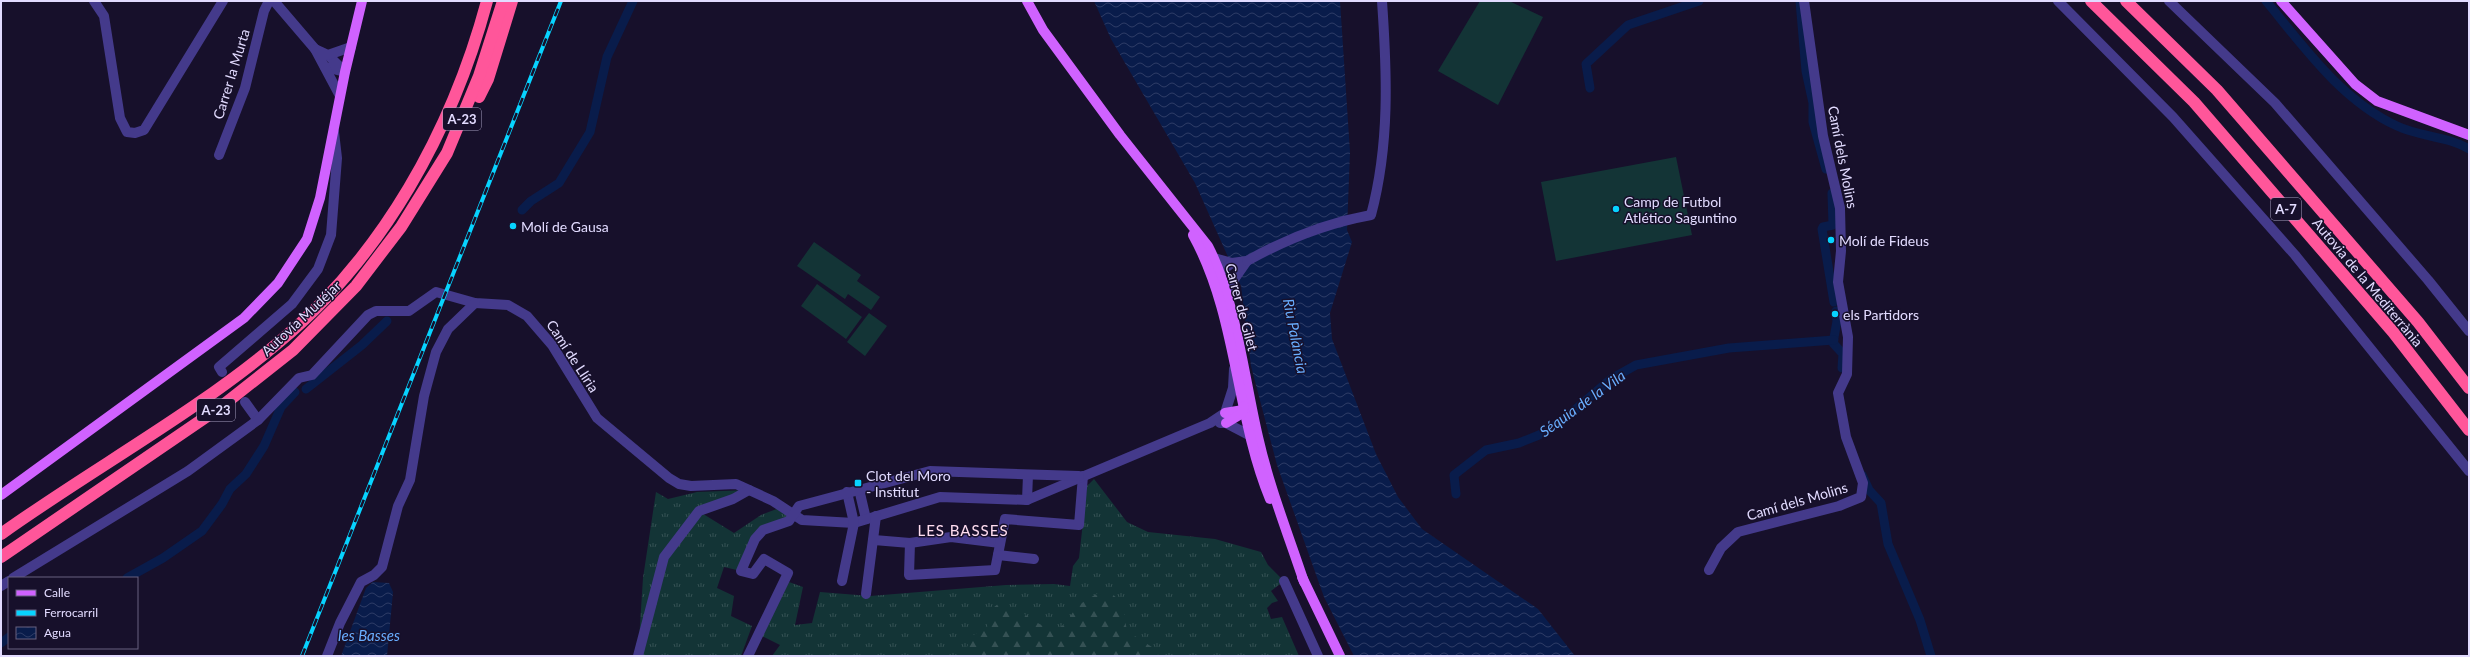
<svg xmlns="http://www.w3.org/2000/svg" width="2470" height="657" font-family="Lato,sans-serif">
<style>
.grass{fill:url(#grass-tufts)}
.forest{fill:url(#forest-firs)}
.garden{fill:#133436}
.water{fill:url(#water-waves)}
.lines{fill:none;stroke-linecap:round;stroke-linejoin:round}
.canal{stroke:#091c4b;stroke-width:9}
.minor{stroke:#443a8b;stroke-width:10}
.major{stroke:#d062ff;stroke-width:10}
.highway{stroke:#ff569a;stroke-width:12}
.rail-casing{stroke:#07d3ff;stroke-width:4}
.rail{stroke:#17102b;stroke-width:2.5;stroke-dasharray:8;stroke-linecap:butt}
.poi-dot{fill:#07d3ff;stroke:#17102b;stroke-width:1.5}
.labels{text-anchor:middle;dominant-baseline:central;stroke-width:3;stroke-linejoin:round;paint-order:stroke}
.shield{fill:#17102b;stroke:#a59ebf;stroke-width:1}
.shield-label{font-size:13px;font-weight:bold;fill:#e2dbff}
.street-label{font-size:14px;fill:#e2dbff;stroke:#17102b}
.poi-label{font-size:14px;fill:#e2dbff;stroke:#17102b;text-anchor:start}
.water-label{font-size:15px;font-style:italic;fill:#69aeff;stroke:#17102b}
.neighbourhood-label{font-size:15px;letter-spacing:1px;fill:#ffddf0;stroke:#17102b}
</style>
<defs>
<pattern id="grass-tufts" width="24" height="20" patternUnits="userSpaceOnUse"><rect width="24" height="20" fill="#133436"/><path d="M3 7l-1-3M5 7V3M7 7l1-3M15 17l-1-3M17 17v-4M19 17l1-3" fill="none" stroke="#355154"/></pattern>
<pattern id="forest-firs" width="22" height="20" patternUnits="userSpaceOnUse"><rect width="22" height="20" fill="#133436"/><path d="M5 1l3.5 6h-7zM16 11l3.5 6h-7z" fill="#355154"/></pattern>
<pattern id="water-waves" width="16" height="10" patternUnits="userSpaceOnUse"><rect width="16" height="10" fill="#091c4b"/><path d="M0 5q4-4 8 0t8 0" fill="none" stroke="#2d3c66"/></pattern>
</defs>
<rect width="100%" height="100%" fill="#17102b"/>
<g class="grass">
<path d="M1094,479L1127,522L1148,532L1215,539L1261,552L1268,565L1284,581L1271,591L1278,601L1272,603L1267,608L1271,619L1282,617L1299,656H772L780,645L762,636L789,582L803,587L795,625L812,623L820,592L870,596L1006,585L1054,584L1070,586L1073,566L1079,558L1087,486Z"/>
<path d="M749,490L700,512L734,533L761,515L782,507L793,514L763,530L741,571L724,567L717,588L734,596L731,616L752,626L741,656H638L643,578L656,492L668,499L697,492Z"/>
</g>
<path class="forest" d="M1106,588L1122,603L1127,631L1155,649L1159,656H974L967,648C971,636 974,632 987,630L989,611L998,604L1015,608L1041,625L1056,630L1066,623L1077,606Z"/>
<g class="garden">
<path d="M1480,1H1509L1543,17L1498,105L1438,71Z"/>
<path d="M1676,157L1692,235L1556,261L1541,182Z"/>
<path d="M814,242L861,275L857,281L880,297L871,310L848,294L845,299L797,266Z"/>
<path d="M817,284L862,317L846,339L801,306Z"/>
<path d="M869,313L887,326L865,356L847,342Z"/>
</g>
<g class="water">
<path d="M1094,1H1340L1350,152L1347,230L1352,242L1330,313L1332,339L1376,454L1398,497L1422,529L1538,609L1575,656H1354L1324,597L1277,465L1251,366L1241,286L1195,183L1111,39Z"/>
<path d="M373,582L389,583L393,592L387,656H341L366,588Z"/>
</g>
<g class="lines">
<g class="canal">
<path d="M1800,1L1806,71L1813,103V122L1826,169"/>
<path d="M2266,1C2304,47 2341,100 2397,126C2420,137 2448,136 2469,149"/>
<path d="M1590,88L1586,64L1628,25L1699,1"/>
<path d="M1832,193L1833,225L1823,227L1822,229L1834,302"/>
<path d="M522,210L531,201L559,183L590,132L607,57L633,1"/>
<path d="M1836,311L1837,321L1833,343L1843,354L1842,368"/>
<path d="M306,389L362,345L387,321"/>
<path d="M1862,475L1869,490L1881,503L1888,544L1920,620L1931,656"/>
<path d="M1456,494L1454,475L1486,450L1519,443L1539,435L1562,421L1611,379L1636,365L1729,348L1834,340"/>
<path d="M127,578L163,558L202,531L222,504L230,489L246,474L264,446L281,407L295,392"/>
<path d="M1,643L9,637"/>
</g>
<g class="minor">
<path d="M94,1L104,16L120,118L127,132L135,133L144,130L223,1"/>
<path d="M274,1L315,49"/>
<path d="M2058,1L2173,117L2295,255L2469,471"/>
<path d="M2169,1L2275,103L2428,280L2469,331"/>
<path d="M325,67L345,72L328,55"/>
<path d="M340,96L315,49L328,55L351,47"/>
<path d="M219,155L245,88L264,11L269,1"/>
<path d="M1214,258L1232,263L1247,261L1226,291"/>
<path d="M1247,261C1286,239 1327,223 1371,215C1390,144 1387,73 1382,1"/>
<path d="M1219,281L1220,272L1232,263"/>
<path d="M222,372L219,367L292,304L318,269L331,235L337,158L334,132"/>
<path d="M245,402L258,420"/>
<path d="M1220,423H1226L1249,435"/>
<path d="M859,489L866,519"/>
<path d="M1027,500L1028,475"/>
<path d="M874,540L910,543L951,537L1000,543"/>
<path d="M910,543L909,575L995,570L1005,519L1079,525L1083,476"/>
<path d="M998,555L1034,559"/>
<path d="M1709,570L1721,548L1738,532L1839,506L1861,497L1863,483L1846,437L1838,393L1847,374L1848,337L1838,282L1841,251L1840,208L1823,136L1804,1"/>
<path d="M13,578L188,471L258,420L299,378L312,375L368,315L376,311H409L436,292L475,303L508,305L527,316L552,345L597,418L669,478L679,484L691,486L736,484L773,501L802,520L854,523L940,497L1027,500L1210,423L1225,413L1233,388L1234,369"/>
<path d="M842,581L854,523L847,492"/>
<path d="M1284,581L1318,656"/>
<path d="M1,586L9,581"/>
<path d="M866,594L876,516"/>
<path d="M327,656L340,623L361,582L374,575L382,567L398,506L410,480L424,396L436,352L448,329L475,303"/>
<path d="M638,656L664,557L699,511L733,499L749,490"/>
<path d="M748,656L788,573L764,559L753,574L741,571L755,539L763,530L789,521L799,506L930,471L1079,476"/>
</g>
<g class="major">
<path d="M1027,1L1043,30L1120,135L1208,246C1236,300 1244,377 1258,437C1269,486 1288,534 1304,582"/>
<path d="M2281,1L2355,84L2377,101L2469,135"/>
<path d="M1193,235C1238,317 1235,414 1270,499"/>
<path d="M1225,413L1243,410"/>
<path d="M1226,423L1241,414L1244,406"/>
<path d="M1,495L244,318L278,283L307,239L320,198L345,72L362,1"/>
<path d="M1302,577L1340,656"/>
</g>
<g class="highway">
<path d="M2091,1L2194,102L2393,332L2469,430"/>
<path d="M2126,1L2217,90L2418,322L2469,388"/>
<path d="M479,97L488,79L512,1"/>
<path d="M1,534C92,469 192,415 278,343C383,256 452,131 487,1"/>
<path d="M1,557L222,406L293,350L356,286L401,227L447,153L479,76L503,1"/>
</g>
<g class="rail-casing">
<path id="rail" d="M302,656L561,1"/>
</g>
<use href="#rail" class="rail"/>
</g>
<g class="poi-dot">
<circle cx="1616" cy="209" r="4"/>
<circle cx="513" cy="226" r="4"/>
<circle cx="1831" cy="240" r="4"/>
<circle cx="1835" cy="314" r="4"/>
<rect x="854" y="479" width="8" height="8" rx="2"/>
</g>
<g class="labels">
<g class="shield">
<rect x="443" y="108" width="38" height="22" rx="3"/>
<rect x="2271" y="198" width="30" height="22" rx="3"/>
<rect x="197" y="399" width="38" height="22" rx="3"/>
</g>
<g class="shield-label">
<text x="462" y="119">A-23</text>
<text x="2286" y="209">A-7</text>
<text x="216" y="410">A-23</text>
</g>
<g class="street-label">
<text transform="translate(231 74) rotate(-73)">Carrer la Murta</text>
<text transform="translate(1843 157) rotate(79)">Camí dels Molins</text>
<text transform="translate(2368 282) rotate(50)">Autovia de la Mediterrània</text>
<text transform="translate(1242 307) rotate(75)">Carrer de Gilet</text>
<text transform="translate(301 318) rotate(-43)">Autovía Mudéjar</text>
<text transform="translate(573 356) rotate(57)">Camí de Llíria</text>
<text transform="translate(1797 501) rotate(-16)">Camí dels Molins</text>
</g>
<g class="poi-label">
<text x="1624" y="201">Camp de Futbol<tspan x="1624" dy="16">Atlético Saguntino</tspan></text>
<text x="521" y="226">Molí de Gausa</text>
<text x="1839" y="240">Molí de Fideus</text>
<text x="1843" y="314">els Partidors</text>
<text x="866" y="475">Clot del Moro<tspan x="866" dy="16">- Institut</tspan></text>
</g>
<g class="water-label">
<text transform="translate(1296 336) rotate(79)">Riu Palància</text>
<text transform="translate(1582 403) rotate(-36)">Séquia de la Vila</text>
<text x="369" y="635">les Basses</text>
</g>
<g class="neighbourhood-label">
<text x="963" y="530">LES BASSES</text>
</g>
</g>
<rect width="2470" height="657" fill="none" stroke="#e2dbff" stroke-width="4"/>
<rect x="8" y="577" width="130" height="72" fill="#17102b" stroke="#686180"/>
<rect x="16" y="590" width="20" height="6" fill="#d062ff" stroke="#686180"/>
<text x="44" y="597" font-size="12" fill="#e2dbff">Calle</text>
<rect x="16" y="610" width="20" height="6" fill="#07d3ff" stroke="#686180"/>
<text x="44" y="617" font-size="12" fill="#e2dbff">Ferrocarril</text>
<rect x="16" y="627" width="20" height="12" fill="url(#water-waves)" stroke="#686180"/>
<text x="44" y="637" font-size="12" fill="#e2dbff">Agua</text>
</svg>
